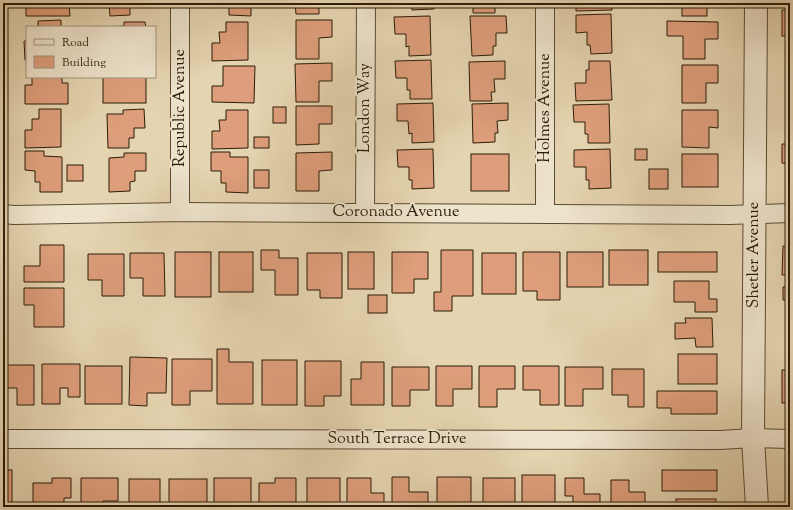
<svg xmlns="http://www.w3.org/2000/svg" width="793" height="510" font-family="'Sorts Mill Goudy',serif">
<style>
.building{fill:#de9e7b;stroke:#2b1d08}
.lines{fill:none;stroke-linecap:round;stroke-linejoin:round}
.minor-casing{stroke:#5a4b32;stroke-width:20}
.tertiary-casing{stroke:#5a4b32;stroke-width:24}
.minor{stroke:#eee3cc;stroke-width:18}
.tertiary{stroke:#eee3cc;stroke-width:22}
.labels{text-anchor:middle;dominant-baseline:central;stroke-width:4;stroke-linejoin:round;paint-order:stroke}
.street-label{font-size:16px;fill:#2b1d08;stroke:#eee3cc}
</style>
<rect width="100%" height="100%" fill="#e5d4b0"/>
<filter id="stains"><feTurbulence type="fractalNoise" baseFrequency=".005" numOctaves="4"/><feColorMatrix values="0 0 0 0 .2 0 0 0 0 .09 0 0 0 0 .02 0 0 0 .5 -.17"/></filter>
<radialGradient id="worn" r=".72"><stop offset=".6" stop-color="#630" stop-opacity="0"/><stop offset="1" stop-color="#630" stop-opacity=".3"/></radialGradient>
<g class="building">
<path d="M26,3H69L70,16H26Z"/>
<path d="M109,3H136V5L130,6V15L110,16Z"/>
<path d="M224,3H251V16L229,15V6H224Z"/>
<path d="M295,3H319V14H296Z"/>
<path d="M412,3H434V9L412,10Z"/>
<path d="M473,3H498L495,4V13H473Z"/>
<path d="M576,3H612V10L576,11Z"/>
<rect x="682" y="3" width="25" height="13"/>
<rect x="782" y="10" width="8" height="26"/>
<path d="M611,14L612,53L591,54L590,45H587V32L576,33V15Z"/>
<path d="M430,16L431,55L409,56V46L406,47V34H395L394,17Z"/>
<path d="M470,16H506L507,33H496V46H493V55L472,56Z"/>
<path d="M61,20V27H38V21Z"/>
<path d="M296,20H332V37L319,38V59H296Z"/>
<path d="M667,21L718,22V39H705V59H683V36H667Z"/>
<path d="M124,22H145L146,27H109L124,26Z"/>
<path d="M226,22H248V60L212,61V43H220L219,32H226Z"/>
<path d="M24,41H27V60H25Z"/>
<path d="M431,60L432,99H410V90H407V78H396L395,61Z"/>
<path d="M505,61V79H494L495,92H491L492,101H470L469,62Z"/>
<path d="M589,61H610L612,100L576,101L575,83H586V70H589Z"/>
<path d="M332,63V81H319V102H296L295,64Z"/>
<path d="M682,65H718V83H706V103H682Z"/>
<path d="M223,66H255L254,103L212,102V86H223Z"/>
<path d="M32,77H62V83H68V104H25V85H32Z"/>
<rect x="103" y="77" width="43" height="26"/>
<path d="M433,103L434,142L412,143V133L409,134L408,121H397V104Z"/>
<path d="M508,103V120L497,121L498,133H495V142L473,143L472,104Z"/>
<path d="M609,104L610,143H588V134H585V122H574L573,105Z"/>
<path d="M296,106H332V124H319V144L296,145Z"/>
<rect x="273" y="107" width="13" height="16"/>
<path d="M39,109H61V147L25,148V130H32V119H39Z"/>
<path d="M144,109L145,128H134V138H129V148H108L107,114H123V110Z"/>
<path d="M226,110H248V148L212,149V131H220L219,120H226Z"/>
<path d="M682,110H718V128L709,127V148L682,147Z"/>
<rect x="254" y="137" width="15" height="11"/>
<path d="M782,144H790V164L782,163Z"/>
<path d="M433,149L434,188L412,189V180H409V167H398L397,150Z"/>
<path d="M610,149L611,188L589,189V180H586V167H574V150Z"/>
<rect x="635" y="149" width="12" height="11"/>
<path d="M25,151H44V156L62,157V192H40V182H35V171L25,170Z"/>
<path d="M211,152H230V157H248V193L226,192V183H221V171H211Z"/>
<path d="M332,152V170L319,171V191H296V153Z"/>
<path d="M124,153H146V171H135V181L130,182V191L109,192V158L124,157Z"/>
<rect x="471" y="154" width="38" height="37"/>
<rect x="682" y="154" width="36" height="33"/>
<rect x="67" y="165" width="16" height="16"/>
<rect x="649" y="169" width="19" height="20"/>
<rect x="254" y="170" width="15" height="18"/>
<path d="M40,245H64V282H24V266H40Z"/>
<path d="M783,246L790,247V275H782Z"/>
<path d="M261,250H279V258H298V295H275V270H261Z"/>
<path d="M441,250H473V296H452V311H434V292H441Z"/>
<rect x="609" y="250" width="39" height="35"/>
<rect x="175" y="252" width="36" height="45"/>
<rect x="219" y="252" width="34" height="40"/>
<rect x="348" y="252" width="26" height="37"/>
<path d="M392,252H428V279H414V293H392Z"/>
<path d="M523,252H560V300H537V291H523Z"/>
<rect x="567" y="252" width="36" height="35"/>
<rect x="658" y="252" width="59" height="20"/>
<path d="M130,253H164L165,296H143V278H130Z"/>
<path d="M307,253H342V298H320V290H307Z"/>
<rect x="482" y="253" width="34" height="41"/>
<path d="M88,254H124V296H102V280H88Z"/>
<path d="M674,281H709V299H717V312H695V302H674Z"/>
<path d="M783,287H790V301L783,300Z"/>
<path d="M24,288H64V327H34V305H24Z"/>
<rect x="368" y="295" width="19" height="18"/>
<path d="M685,318H712L713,347H696L695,338L675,339V323H686Z"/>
<path d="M217,349H229V362H253V404H217Z"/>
<rect x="678" y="354" width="39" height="30"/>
<path d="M130,357L167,358L166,393H147V406L129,405Z"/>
<path d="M172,359H212V391H190V405H172Z"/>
<rect x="262" y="360" width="35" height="45"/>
<path d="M305,361H341V396H324V406H305Z"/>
<path d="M361,362H384V405H351V379H361Z"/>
<path d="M42,364H80V397H68V388H60V404H42Z"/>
<path d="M3,365H34V405H17V388H3Z"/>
<rect x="85" y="366" width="37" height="38"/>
<path d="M436,366H472V389H453V406H436Z"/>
<path d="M479,366H515V389H497V407H479Z"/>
<path d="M523,366H559V405H540V390H523Z"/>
<path d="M392,367H429V390H410V406H392Z"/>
<path d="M565,367H603V389H583V406H565Z"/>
<path d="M612,369H644V407H628V395H612Z"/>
<rect x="782" y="370" width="8" height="33"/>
<path d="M657,391H717V414H671V408H657Z"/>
<rect x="3" y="470" width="9" height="37"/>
<rect x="662" y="470" width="55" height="21"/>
<rect x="522" y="475" width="33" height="31"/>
<path d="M392,477H409V492H428V507H392Z"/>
<path d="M437,477H471V507L437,506Z"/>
<path d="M52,478H71V498H64V507H33V483H52Z"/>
<path d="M81,478H118V501H103V507H81Z"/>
<rect x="214" y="478" width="37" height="29"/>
<path d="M275,478H296V507H259V483H275Z"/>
<rect x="307" y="478" width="33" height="29"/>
<path d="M347,478H371V493H384V507H347Z"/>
<rect x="483" y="478" width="32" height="28"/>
<path d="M565,478H584V494H600V507H573V496H565Z"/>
<rect x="129" y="479" width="31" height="25"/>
<rect x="169" y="479" width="38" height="28"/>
<path d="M611,480H629V492H645V507H611Z"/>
<rect x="676" y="499" width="40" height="8"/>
</g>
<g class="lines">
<g class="minor-casing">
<g id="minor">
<path d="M180,3V212"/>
<path d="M545,3V212"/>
<path d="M365,212L366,3"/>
<path d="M3,214L14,215L180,212L730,215L790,213"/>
<path d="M3,439L720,440L753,438L790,439"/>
</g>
</g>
<g class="tertiary-casing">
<path id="tertiary" d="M756,3L753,438L757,507"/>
</g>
<use href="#minor" class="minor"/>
<use href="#tertiary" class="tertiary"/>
</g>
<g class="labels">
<g class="street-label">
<text transform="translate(180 108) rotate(-90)">Republic Avenue</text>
<text transform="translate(365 108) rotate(-90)">London Way</text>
<text transform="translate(545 108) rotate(-90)">Holmes Avenue</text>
<text x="396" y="212">Coronado Avenue</text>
<text transform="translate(754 255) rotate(-90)">Shetler Avenue</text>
<text x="397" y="439">South Terrace Drive</text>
</g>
</g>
<rect width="793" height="510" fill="none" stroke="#e5d4b0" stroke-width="16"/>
<rect x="4" y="4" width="785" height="502" fill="none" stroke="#2b1d08" stroke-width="2"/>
<rect x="8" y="8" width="777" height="494" fill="none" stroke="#2b1d08"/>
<rect x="26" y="26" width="130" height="52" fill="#eee3cc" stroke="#a0947e"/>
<rect x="34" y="39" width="20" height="6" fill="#eee3cc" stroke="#a0947e"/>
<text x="62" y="46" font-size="12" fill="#2b1d08">Road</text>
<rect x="34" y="56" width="20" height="12" fill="#de9e7b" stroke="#a0947e"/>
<text x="62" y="66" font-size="12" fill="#2b1d08">Building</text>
<rect width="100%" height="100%" filter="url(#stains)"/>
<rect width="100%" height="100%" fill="url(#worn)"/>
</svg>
